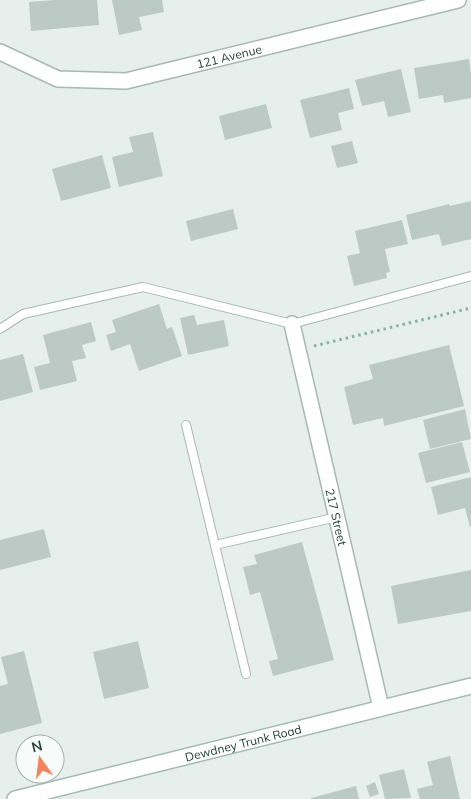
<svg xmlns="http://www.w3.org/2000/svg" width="471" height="799" font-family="Mulish,sans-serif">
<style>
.building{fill:#bbcac4}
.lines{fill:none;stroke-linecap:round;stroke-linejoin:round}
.service-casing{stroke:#a8b8b2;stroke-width:10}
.minor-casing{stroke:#a8b8b2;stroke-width:18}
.secondary-casing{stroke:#a4bbb3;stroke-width:18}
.path{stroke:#86b3a5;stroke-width:3;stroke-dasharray:2.5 4;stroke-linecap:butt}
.service{stroke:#fff;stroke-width:8}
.minor{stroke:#fff;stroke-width:15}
.secondary{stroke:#fff;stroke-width:15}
.labels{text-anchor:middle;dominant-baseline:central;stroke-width:4;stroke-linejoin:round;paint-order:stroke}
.street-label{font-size:12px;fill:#24423a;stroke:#f7fbf9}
</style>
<rect width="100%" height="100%" fill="#e6efeb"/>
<g class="building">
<path d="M55,0H97L99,25L31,31L29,2Z"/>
<path d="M112,0H162L164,12L139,17L142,30L119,35Z"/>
<path d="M469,59L471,74V98L444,103L443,95L419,99L414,68Z"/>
<path d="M401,69L411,112L388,117L384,101L362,106L355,80Z"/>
<path d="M349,88L354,109L338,113L342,130L310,138L300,100Z"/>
<path d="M266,104L272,128L225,140L219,116Z"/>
<path d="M153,132L163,176L119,187L112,157L133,152L129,137Z"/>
<path d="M352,141L358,163L337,168L331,146Z"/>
<path d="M102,155L111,188L61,201L52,169Z"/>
<path d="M471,201V239L442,246L439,234L412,240L406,215L449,204L450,206Z"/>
<path d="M233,209L238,229L191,241L186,221Z"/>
<path d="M402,220L408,244L385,249L390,272L386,273L387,278L354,286L347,256L360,253L355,231Z"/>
<path d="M159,304L167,329L172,327L182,356L139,371L130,344L111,351L106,335L116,332L112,320Z"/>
<path d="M194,315L197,325L224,320L229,346L188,355L180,318Z"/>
<path d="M91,322L96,341L82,345L86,358L72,361L77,381L40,390L34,367L50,363L43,335Z"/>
<path d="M449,345L464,406L384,426L383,418L353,425L344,387L373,379L369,365Z"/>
<path d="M23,354L33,392L0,401V360Z"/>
<path d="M465,409L471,439L430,449L423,420Z"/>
<path d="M462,442L470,472L426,483L418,453Z"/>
<path d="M471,477V527H470L465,508L438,515L431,487Z"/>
<path d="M44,529L51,557L0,570V540Z"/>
<path d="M302,542L334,660L273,676L269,661L278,659L260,592L250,595L243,567L257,564L254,555Z"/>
<path d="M471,570V611L398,624L391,586Z"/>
<path d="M138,641L149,688L104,699L93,652Z"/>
<path d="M24,651L42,723L0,734V686L8,684L1,657Z"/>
<path d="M450,756L460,799H420L417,789L433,785L427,762Z"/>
<path d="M404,769L411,798L385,799L379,775Z"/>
<path d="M375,782L379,794L370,797L366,786Z"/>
<path d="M356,786L359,799H311V798Z"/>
</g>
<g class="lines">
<g class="service-casing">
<g id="service">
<path d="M0,329L23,314L143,287L292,324L471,276"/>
<path d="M186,425L246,674"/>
<path d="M215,545L337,517"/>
</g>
</g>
<g class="minor-casing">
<g id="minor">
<path id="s1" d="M0,52L58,79L126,81L458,0"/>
<path id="s2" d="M292,324L381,708"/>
</g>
</g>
<g class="secondary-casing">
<g id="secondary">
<path id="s3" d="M15,799L471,686"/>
</g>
</g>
<path class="path" d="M314,346L471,308"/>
<use href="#service" class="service"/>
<use href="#minor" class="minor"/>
<use href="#secondary" class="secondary"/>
</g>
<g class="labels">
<g class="street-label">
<text stroke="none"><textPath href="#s1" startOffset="238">121 Avenue</textPath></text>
<text stroke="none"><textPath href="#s2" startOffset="198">217 Street</textPath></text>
<text stroke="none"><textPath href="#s3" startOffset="235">Dewdney Trunk Road</textPath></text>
</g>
</g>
<g transform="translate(40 759) rotate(346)"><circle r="24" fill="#f7fbf9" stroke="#a3b1ad"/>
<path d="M0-4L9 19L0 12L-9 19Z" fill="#f4845f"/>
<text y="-8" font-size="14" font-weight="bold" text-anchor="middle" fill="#24423a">N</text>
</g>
</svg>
